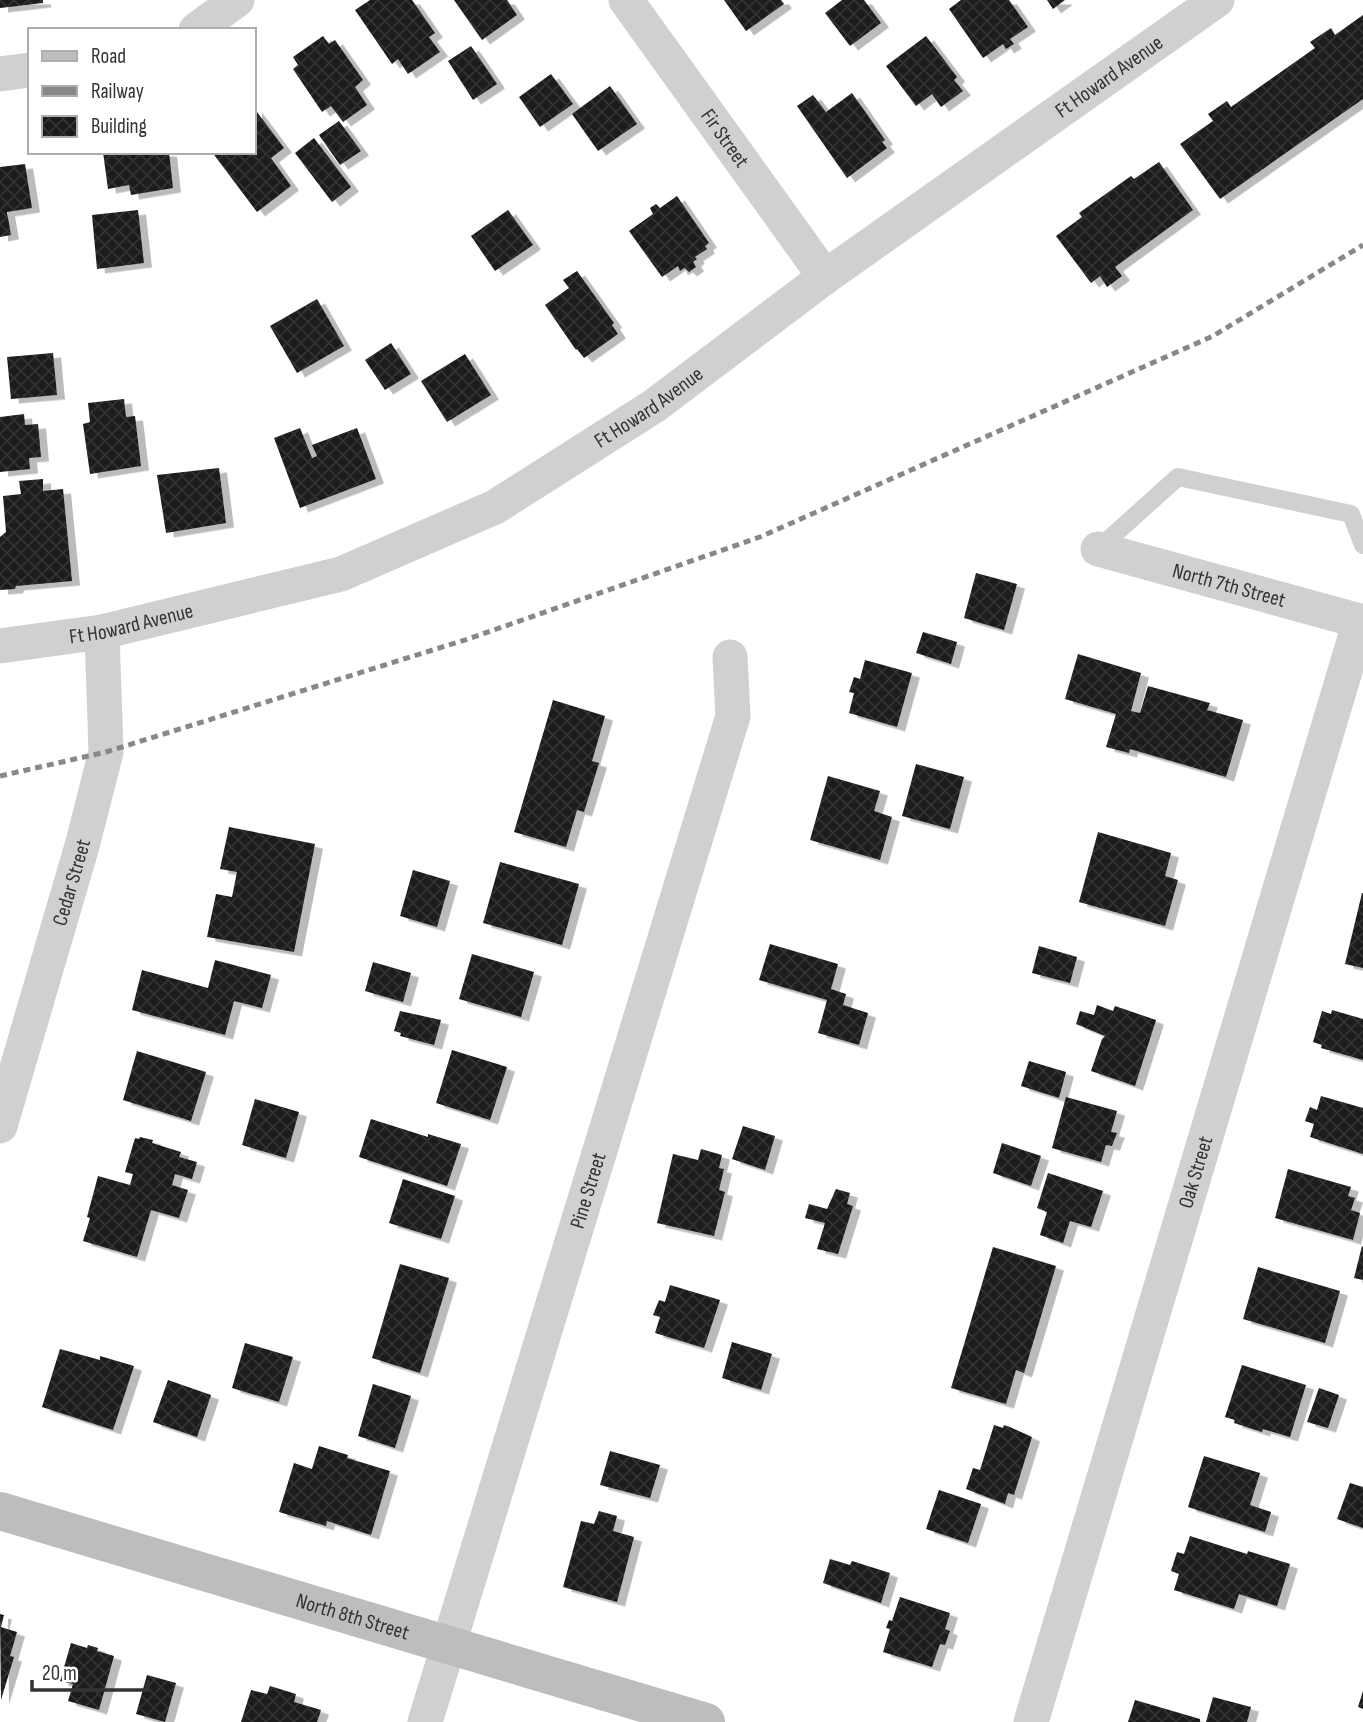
<svg xmlns="http://www.w3.org/2000/svg" width="1363" height="1722" font-family="'Sofia Sans Condensed',sans-serif">
<style>
.building{fill:url(#building-cross-hatch);filter:url(#shadow)}
.lines{fill:none;stroke-linecap:round;stroke-linejoin:round}
.lane{stroke:#d0d0d0;stroke-width:18}
.street{stroke:#d0d0d0;stroke-width:35}
.secondary{stroke:#bdbdbd;stroke-width:38}
.rail{stroke:#888;stroke-width:5;stroke-dasharray:7 5;stroke-linecap:butt}
.labels{text-anchor:middle;dominant-baseline:central;stroke-width:7;stroke-linejoin:round;paint-order:stroke}
.street-label{font-size:21px;fill:#333;stroke:#fff}
</style>
<defs>
<pattern id="building-cross-hatch" width="8" height="8" patternUnits="userSpaceOnUse" patternTransform="scale(1.75)"><rect width="8" height="8" fill="#1a1a1a"/><path d="M0 0l8 8M0 8l8-8" fill="none" stroke="#333"/></pattern>
<filter id="shadow"><feDropShadow dx="8" dy="4.5" stdDeviation="0" flood-color="#0004"/></filter>
</defs>
<rect width="100%" height="100%" fill="#fff"/>
<g class="building">
<path d="M0,0H43V3L0,8Z"/>
<path d="M370,0H412L435,33L429,37L440,52L408,74L398,59L392,64L355,10Z"/>
<path d="M454,0H507L517,15L482,40Z"/>
<path d="M724,0H781L784,4L746,31Z"/>
<path d="M842,0H864L881,23L850,46L825,13Z"/>
<path d="M961,0H1009L1028,27L1010,39L1014,44L1006,49L1003,44L983,58L949,9Z"/>
<path d="M1047,0H1065L1053,9Z"/>
<path d="M1363,15V99L1220,199L1180,144L1213,121L1208,114L1227,101L1231,107L1315,48L1310,42L1331,28L1335,35Z"/>
<path d="M323,36L329,44L335,40L363,80L355,87L367,105L343,122L331,106L322,112L293,69L298,65L293,57Z"/>
<path d="M926,36L957,77L954,80L963,91L941,107L932,94L916,106L886,66Z"/>
<path d="M471,46L497,84L473,100L448,61Z"/>
<path d="M551,74L573,104L540,127L519,97Z"/>
<path d="M610,86L637,124L598,151L572,114Z"/>
<path d="M852,93L885,140L882,142L887,148L847,178L797,106L813,95L826,112Z"/>
<path d="M254,108L284,148L271,158L291,186L257,212L212,152H254Z"/>
<path d="M339,121L361,151L340,165L319,135Z"/>
<path d="M314,138L351,187L332,202L295,153Z"/>
<path d="M103,152H169L173,188L131,195L129,185L108,189Z"/>
<path d="M1159,162L1193,210L1115,267L1122,276L1107,287L1100,276L1091,283L1056,236L1082,217L1079,213L1131,176L1134,179Z"/>
<path d="M25,164L32,208L7,212L11,235L0,237V167Z"/>
<path d="M677,196L709,243L705,246L707,249L695,257L697,259L693,262L696,267L689,272L685,268L680,271L678,266L662,277L629,231L653,214L650,208L656,204L660,208Z"/>
<path d="M138,210L144,263L97,269L92,215Z"/>
<path d="M508,210L533,245L495,271L471,236Z"/>
<path d="M577,271L614,323L612,325L618,334L584,358L577,349L576,350L545,305L569,288L563,280Z"/>
<path d="M317,299L344,346L297,373L270,326Z"/>
<path d="M391,343L411,374L385,390L365,360Z"/>
<path d="M53,353L57,395L11,399L7,357Z"/>
<path d="M465,354L491,395L447,422L421,381Z"/>
<path d="M124,399L126,417L135,416L141,466L90,474L83,424L90,422L88,403Z"/>
<path d="M24,414L25,425L38,424L41,457L29,458L30,469L0,472V417Z"/>
<path d="M300,428L312,458L317,456L312,445L357,428L376,479L300,508L274,438Z"/>
<path d="M219,468L226,523L166,533L157,475Z"/>
<path d="M43,479V491L63,489L72,581L16,586L15,589L0,590V537L6,532L3,496L21,494L19,481Z"/>
<path d="M976,573L1017,584L1004,630L964,618Z"/>
<path d="M923,632L957,642L951,664L916,653Z"/>
<path d="M1078,654L1141,673L1131,711L1140,713L1148,686L1210,703L1207,710L1243,720L1226,777L1130,749L1129,753L1106,747L1116,714L1065,699Z"/>
<path d="M865,660L912,673L897,727L849,713L854,693L849,692L854,677L860,679Z"/>
<path d="M553,700L605,716L592,761L599,763L584,812L577,810L566,847L514,832Z"/>
<path d="M916,764L964,777L950,829L902,816Z"/>
<path d="M828,776L880,791L874,811L892,817L880,860L810,840Z"/>
<path d="M229,827L315,844L294,952L207,937L216,894L232,897L237,872L220,869Z"/>
<path d="M1098,832L1171,853L1165,876L1178,880L1165,926L1079,902Z"/>
<path d="M500,862L579,884L562,945L483,923Z"/>
<path d="M413,870L450,881L437,927L400,916Z"/>
<path d="M1362,893H1363V968L1345,964Z"/>
<path d="M770,944L838,964L831,989L846,994L843,1005L868,1013L859,1045L818,1033L827,1000L759,980Z"/>
<path d="M1039,946L1077,957L1070,983L1032,973Z"/>
<path d="M472,954L534,972L521,1017L459,999Z"/>
<path d="M215,960L271,975L262,1008L234,1001L225,1035L132,1010L142,970L208,988Z"/>
<path d="M373,962L411,973L403,1002L365,991Z"/>
<path d="M1097,1005L1113,1011L1115,1006L1156,1020L1135,1086L1091,1071L1102,1039L1105,1036L1076,1024L1080,1011L1094,1015Z"/>
<path d="M1332,1010L1363,1019V1060L1321,1048L1322,1045L1313,1042L1322,1011L1331,1014Z"/>
<path d="M400,1011L441,1020L434,1045L400,1036L401,1033L394,1031Z"/>
<path d="M452,1050L507,1067L490,1120L436,1103Z"/>
<path d="M137,1051L206,1072L191,1121L123,1100Z"/>
<path d="M1029,1061L1066,1072L1059,1098L1021,1086Z"/>
<path d="M1321,1096L1363,1108V1154L1310,1137L1314,1124L1305,1121L1310,1107L1317,1110Z"/>
<path d="M1066,1097L1117,1111L1111,1132L1117,1133L1112,1146L1106,1145L1101,1162L1052,1148Z"/>
<path d="M255,1099L299,1112L286,1158L242,1145Z"/>
<path d="M371,1119L428,1137V1134L461,1144L447,1186L359,1157Z"/>
<path d="M743,1126L775,1136L765,1170L732,1159Z"/>
<path d="M140,1137L153,1140L152,1143L181,1152L179,1157L197,1162L192,1179L175,1174L172,1185L188,1190L179,1218L151,1210L137,1257L83,1241L90,1218L87,1217L98,1176L130,1185L133,1174L125,1172L135,1138L139,1139Z"/>
<path d="M1002,1143L1041,1156L1031,1186L993,1173Z"/>
<path d="M701,1149L722,1155L719,1168L724,1169L719,1190L725,1192L714,1236L657,1223L673,1154L698,1160Z"/>
<path d="M1288,1169L1351,1187L1348,1196L1355,1198L1351,1210L1360,1213L1353,1240L1275,1218Z"/>
<path d="M1048,1173L1103,1191L1091,1227L1070,1221L1063,1243L1040,1235L1047,1212L1037,1208Z"/>
<path d="M403,1179L455,1196L441,1239L389,1223Z"/>
<path d="M836,1189L850,1193L847,1204L853,1206L838,1254L817,1249L825,1223L805,1218L809,1204L827,1209Z"/>
<path d="M1362,1246L1363,1247V1280L1354,1278Z"/>
<path d="M993,1247L1056,1266L1024,1373L1016,1370L1006,1404L951,1388Z"/>
<path d="M400,1264L449,1278L420,1373L372,1358Z"/>
<path d="M1258,1267L1340,1291L1325,1343L1243,1319Z"/>
<path d="M670,1285L720,1300L704,1348L655,1333L660,1317L653,1315L659,1300L665,1302Z"/>
<path d="M732,1342L772,1354L761,1390L722,1378Z"/>
<path d="M245,1343L293,1357L279,1402L232,1388Z"/>
<path d="M60,1349L100,1360V1356L134,1366L113,1430L42,1407Z"/>
<path d="M1242,1365L1306,1385L1290,1437L1263,1429L1262,1432L1234,1423L1235,1420L1225,1417Z"/>
<path d="M168,1380L211,1395L197,1437L153,1422Z"/>
<path d="M373,1384L411,1396L395,1448L358,1436Z"/>
<path d="M1319,1388L1339,1395L1328,1428L1307,1422Z"/>
<path d="M994,1425L1003,1428L1004,1425L1010,1427L1032,1437L1014,1495L1008,1493L1005,1504L966,1489L973,1468L980,1470Z"/>
<path d="M319,1446L348,1455L347,1458L390,1471L371,1535L327,1521L326,1526L279,1512L294,1463L312,1469Z"/>
<path d="M610,1451L660,1465L650,1498L600,1485Z"/>
<path d="M1204,1456L1260,1473L1250,1505L1271,1512L1265,1532L1188,1507Z"/>
<path d="M1350,1483L1363,1487V1528L1337,1519Z"/>
<path d="M939,1490L981,1504L968,1543L926,1529Z"/>
<path d="M599,1511L617,1516L613,1531L634,1537L617,1602L563,1587L581,1521L594,1524Z"/>
<path d="M1190,1536L1247,1554L1248,1551L1290,1564L1277,1606L1239,1594L1234,1609L1174,1590L1179,1574L1171,1571L1177,1552L1184,1554Z"/>
<path d="M830,1559L850,1565L852,1561L890,1573L881,1603L823,1583Z"/>
<path d="M900,1597L950,1613L945,1629L950,1631L945,1645L940,1644L932,1667L883,1652L890,1629L886,1628L889,1620L892,1621Z"/>
<path d="M0,1614L4,1615L1,1627L17,1632L10,1656L14,1657L1,1700Z"/>
<path d="M71,1643L87,1648L88,1645L98,1648L97,1651L114,1656L99,1710L68,1701L73,1684L60,1681Z"/>
<path d="M147,1675L176,1683L165,1722L136,1714Z"/>
<path d="M270,1686L296,1694L294,1702L321,1710L317,1722H241L251,1690L267,1694Z"/>
<path d="M1363,1691V1709L1358,1707Z"/>
<path d="M1213,1697L1251,1707L1247,1722H1206Z"/>
<path d="M1135,1700L1200,1719V1722H1128Z"/>
</g>
<g class="lines">
<path class="lane" d="M1098,549L1178,477L1351,514L1363,545"/>
<g class="street">
<path id="s1" d="M626,0L825,277"/>
<path d="M196,30L237,0"/>
<path d="M0,74L30,70"/>
<path id="s2" d="M1098,549L1363,622"/>
<path id="s3" d="M0,646L102,632L341,574L495,507L654,406L825,277L1217,0"/>
<path id="s4" d="M0,1126L82,846L106,752L102,632"/>
<path id="s5" d="M425,1722L733,716L730,657"/>
<path id="s6" d="M1031,1722L1360,621"/>
</g>
<path class="secondary" id="s7" d="M0,1511L706,1722"/>
<path class="rail" d="M0,776L106,752L468,639L760,537L1213,336L1363,245"/>
</g>
<g class="labels">
<g class="street-label">
<text stroke="none"><textPath href="#s3" startOffset="1267">Ft Howard Avenue</textPath></text>
<text stroke="none"><textPath href="#s1" startOffset="170">Fir Street</textPath></text>
<text stroke="none"><textPath href="#s3" startOffset="700">Ft Howard Avenue</textPath></text>
<text stroke="none"><textPath href="#s2" startOffset="136">North 7th Street</textPath></text>
<text stroke="none"><textPath href="#s3" startOffset="133">Ft Howard Avenue</textPath></text>
<text stroke="none"><textPath href="#s4" startOffset="254">Cedar Street</textPath></text>
<text stroke="none"><textPath href="#s6" startOffset="574">Oak Street</textPath></text>
<text stroke="none"><textPath href="#s5" startOffset="556">Pine Street</textPath></text>
<text stroke="none"><textPath href="#s7" startOffset="368">North 8th Street</textPath></text>
</g>
</g>
<rect x="28" y="28" width="228" height="126" fill="#ffffff" stroke="#adadad" stroke-width="2"/>
<rect x="42" y="51" width="35" height="10" fill="#bdbdbd" stroke="#adadad" stroke-width="2"/>
<text x="91" y="63" font-size="21" fill="#333333">Road</text>
<rect x="42" y="86" width="35" height="10" fill="#888888" stroke="#adadad" stroke-width="2"/>
<text x="91" y="98" font-size="21" fill="#333333">Railway</text>
<rect x="42" y="116" width="35" height="21" fill="url(#building-cross-hatch)" stroke="#adadad" stroke-width="2"/>
<text x="91" y="133" font-size="21" fill="#333333">Building</text>
<path d="M32 1680v10h116v-10" fill="none" stroke="#333333" stroke-width="3.5"/>
<text x="42" y="1680" font-size="21" fill="#333333" stroke="#ffffff" stroke-width="5" paint-order="stroke">20 m</text>
</svg>
